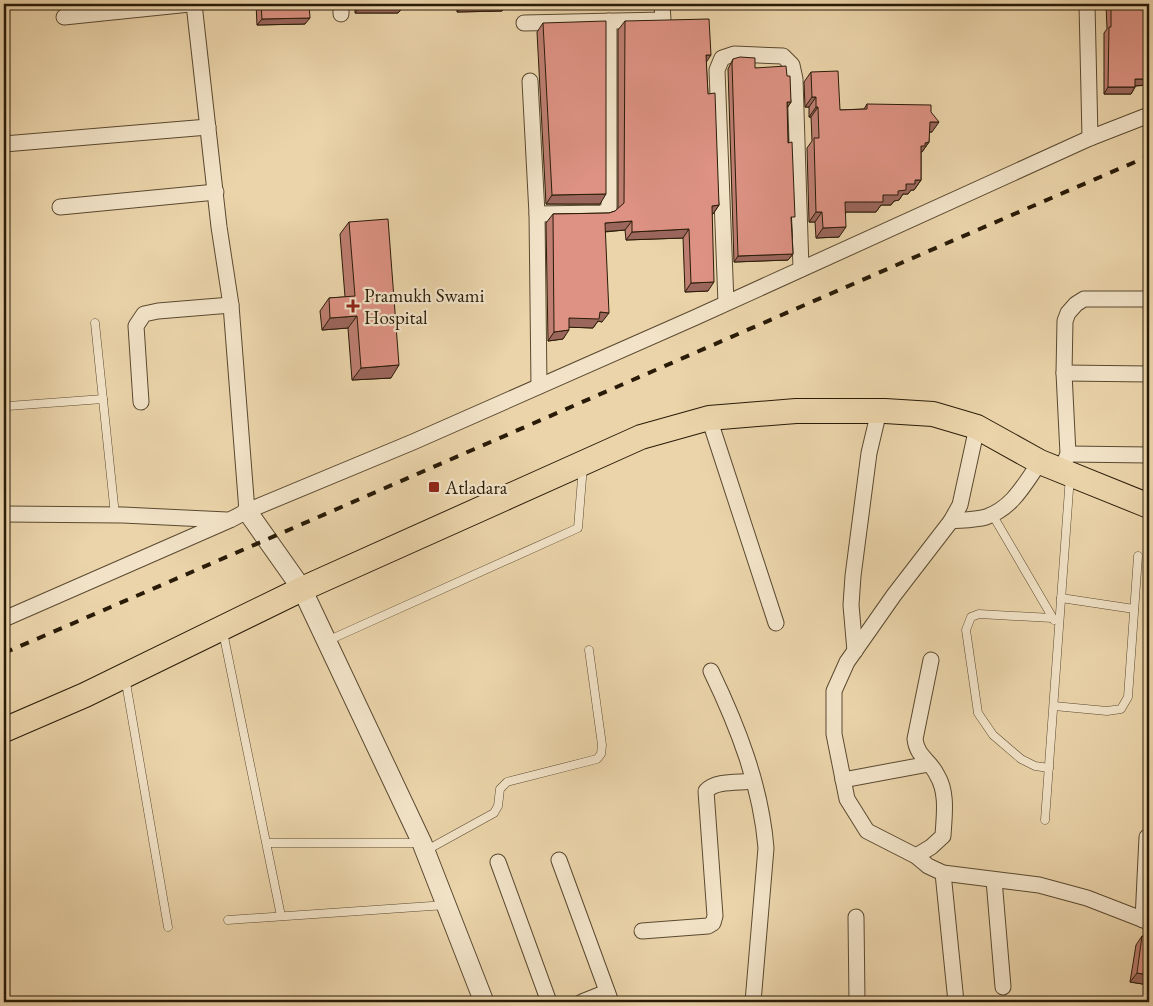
<svg xmlns="http://www.w3.org/2000/svg" width="1153" height="1006" font-family="'EB Garamond',serif">
<style>
.lines{fill:none;stroke-linecap:round;stroke-linejoin:round}
.service-casing{stroke:#5a4930;stroke-width:9}
.minor-casing{stroke:#5a4930;stroke-width:17}
.tertiary-casing{stroke:#5a4930;stroke-width:21}
.primary-casing{stroke:#291b08;stroke-width:26}
.service{stroke:#f2e3c8;stroke-width:8}
.minor{stroke:#f2e3c8;stroke-width:15}
.tertiary{stroke:#f2e3c8;stroke-width:19}
.primary{stroke:#ebd4aa;stroke-width:24}
.rail{stroke:#291b08;stroke-width:4;stroke-dasharray:9 9;stroke-linecap:butt}
.wall{fill:#be7e71;stroke:#291b08}
.shaded-wall{fill:#9b665c;stroke:#291b08}
.building{fill:#dd9283;stroke:#291b08}
.poi-dot{fill:#8f2418;stroke:#f2e3c8;stroke-width:2}
.labels{text-anchor:middle;dominant-baseline:central;stroke-width:4.5;stroke-linejoin:round;paint-order:stroke}
.poi-label{font-size:19px;fill:#291b08;stroke:#f2e3c8;text-anchor:start}
</style>
<rect width="100%" height="100%" fill="#ebd4aa"/>
<filter id="stains"><feTurbulence type="fractalNoise" baseFrequency=".004" numOctaves="4"/><feColorMatrix values="0 0 0 0 .2 0 0 0 0 .09 0 0 0 0 .02 0 0 0 .5 -.17"/></filter>
<radialGradient id="worn" r=".72"><stop offset=".6" stop-color="#630" stop-opacity="0"/><stop offset="1" stop-color="#630" stop-opacity=".3"/></radialGradient>
<g class="lines">
<g class="service-casing">
<g id="service">
<path d="M95,323L115,515"/>
<path d="M8,406L103,399"/>
<path d="M992,514L1054,620"/>
<path d="M1061,598L1134,609"/>
<path d="M223,632L281,916"/>
<path d="M327,641L578,528L583,466"/>
<path d="M125,677L168,927"/>
<path d="M1054,706L1107,711L1121,709L1128,697L1138,556"/>
<path d="M1049,768L1035,766L1021,759L993,735L978,713L966,630L971,617L979,614L1052,618"/>
<path d="M1045,820L1070,476"/>
<path d="M267,843H420"/>
<path d="M425,851L494,813L498,806L500,789L507,782L597,759L601,754L602,745L589,650"/>
<path d="M228,920L446,905"/>
</g>
</g>
<g class="minor-casing">
<g id="minor">
<path d="M194,4L219,227L231,305L247,511"/>
<path d="M341,4V14"/>
<path d="M1087,4L1090,138"/>
<path d="M64,17L190,4"/>
<path d="M524,23L663,20L662,4"/>
<path d="M530,81L537,214L539,386"/>
<path d="M4,144L208,127"/>
<path d="M60,207L216,192"/>
<path d="M537,214L603,213L609,208V21"/>
<path d="M726,303L717,70L722,58L734,54L783,56L792,65L795,79L801,269"/>
<path d="M1064,373L1149,374"/>
<path d="M141,402L136,326L144,314L158,311L231,305"/>
<path d="M709,418L776,623"/>
<path d="M977,427L960,505L951,521L894,595L847,662L834,691V734L847,799L867,831L916,856L928,866L943,873L1039,885L1087,898L1149,922"/>
<path d="M1068,454L1149,455"/>
<path d="M1061,470L1068,454L1064,373L1065,321L1068,313L1076,304L1084,299H1149"/>
<path d="M4,514L123,515L227,520"/>
<path d="M951,521C962,520 975,520 986,517C1013,508 1025,483 1040,462"/>
<path d="M4,619L230,520L247,511L413,442L694,318L1090,138L1149,115"/>
<path d="M855,651L851,605L853,576L869,453L879,411"/>
<path d="M711,671C738,727 761,786 766,848L753,1002"/>
<path d="M843,780L929,764"/>
<path d="M916,856L931,847L943,836C944,816 948,793 937,775C930,760 917,757 915,739L931,660"/>
<path d="M559,860L611,1002"/>
<path d="M498,862L549,1002"/>
<path d="M943,873L956,1002"/>
<path d="M994,880L1003,987"/>
<path d="M856,917L857,1002"/>
<path d="M1143,920L1147,837"/>
<path d="M642,931L708,926L713,923L715,916L706,791C716,780 739,783 753,781"/>
<path d="M582,1002L607,992"/>
</g>
</g>
<g class="tertiary-casing">
<path id="tertiary" d="M247,511L302,589L422,843L484,1002"/>
</g>
<g class="primary-casing">
<path id="primary" d="M4,730L85,695L302,589L641,437L709,418L796,411H885L933,414L977,427L1040,462L1149,506"/>
</g>
<use href="#service" class="service"/>
<use href="#minor" class="minor"/>
<use href="#tertiary" class="tertiary"/>
<use href="#primary" class="primary"/>
<path class="rail" d="M4,653C386,489 767,320 1149,156"/>
</g>
<g class="wall">
<path d="M256,4H309L305,24L257,25Z"/>
<path d="M355,4H507L502,11L457,12V7H403L398,13H355Z"/>
<path d="M1106,4H1149V85L1135,86V87L1131,94H1104V33L1107,29Z"/>
<path d="M625,21L706,61L708,94L719,205L713,214H712L708,291L685,292L683,238L626,240L625,230L605,232L602,322L598,321L593,328L569,327L563,339L548,341L546,223L553,214L609,213L615,211L618,209V30Z"/>
<path d="M543,23L600,204H546L537,32Z"/>
<path d="M733,59L755,68L787,76L791,102L787,108L793,254L788,260L734,262L728,69Z"/>
<path d="M811,72L840,110L864,109L867,104L932,132H929V142L922,152H921V180L914,190H911L908,194H903L899,200L894,201L891,205H881L876,212H846L839,237L816,238L815,222H809L807,148L812,141L811,117H809V107H805L804,82Z"/>
<path d="M349,222L391,378L352,380L348,328L322,330L320,311L329,298L345,297L340,234Z"/>
<path d="M1142,936L1149,937V985L1130,982L1136,945Z"/>
</g>
<g class="shaded-wall">
<path d="M362,4H459L457,7H403L398,13H355Z"/>
<path d="M463,4H507L502,11L457,12Z"/>
<path d="M310,18L305,24L257,25L262,19Z"/>
<path d="M706,55H711L705,64Z"/>
<path d="M1135,79H1149V85L1131,86Z"/>
<path d="M1108,87H1135L1131,94H1104Z"/>
<path d="M812,97H816L809,107H805Z"/>
<path d="M787,102H791L787,108Z"/>
<path d="M816,107H818L811,117H809Z"/>
<path d="M930,122H939L932,132H923Z"/>
<path d="M929,142L922,152H920L921,146L925,143Z"/>
<path d="M915,180H921L914,190H911L908,194H903L899,200L894,201L891,205H881L876,212H838L845,202L883,195L898,191L906,184Z"/>
<path d="M606,194L600,204H546L552,195Z"/>
<path d="M719,205L713,214H705L712,206Z"/>
<path d="M816,212H822L815,222H809Z"/>
<path d="M632,221L625,230L599,232L605,223Z"/>
<path d="M846,227L839,237L816,238L823,228Z"/>
<path d="M689,229L683,238L626,240L632,232Z"/>
<path d="M793,254L788,260L734,262L738,256Z"/>
<path d="M714,282L708,291L685,292L691,283Z"/>
<path d="M600,312L609,313L602,322L598,321L593,328L563,327L569,318Z"/>
<path d="M357,316L348,328L322,330L330,318Z"/>
<path d="M569,330L563,339L548,341L554,332Z"/>
<path d="M399,365L391,378L352,380L361,368Z"/>
<path d="M1137,973L1149,975V985L1130,982Z"/>
</g>
<g class="building">
<path d="M261,4H309L310,18L262,19Z"/>
<path d="M1111,4H1149V79H1135V87H1108L1109,27H1111Z"/>
<path d="M709,19L711,55H706L708,94L715,93L719,205L712,206L714,282L691,283L689,229L632,232V221L605,223L609,313L600,312L599,319L569,318V330L554,332L553,214L609,213L615,211L624,203L625,21Z"/>
<path d="M606,21V194L552,195L543,23Z"/>
<path d="M740,57L755,58V68L786,66L787,76H790L791,102H787L788,143L792,142L795,217H791L793,254L738,256L732,63L733,59Z"/>
<path d="M838,71L840,110L867,109V104L931,105V112L939,122H930L929,142L925,143V146H921V180H915V184H906V190L898,191V195H883V202H845L846,227L823,228L822,212H816L814,138H819L818,107H816V97H812L811,72Z"/>
<path d="M388,219L399,365L361,368L357,316L330,318L329,298L355,296L349,222Z"/>
<path d="M1142,936L1149,937V975L1137,973Z"/>
</g>
<g class="poi-dot">
<path d="M350.5 298.5h5v5h5v5h-5v5h-5v-5h-5v-5h5z"/>
<rect x="428" y="481" width="12" height="12" rx="2.5"/>
</g>
<g class="labels">
<g class="poi-label">
<text x="364" y="295">Pramukh Swami<tspan x="364" dy="22">Hospital</tspan></text>
<text x="445" y="487">Atladara</text>
</g>
</g>
<rect width="1153" height="1006" fill="none" stroke="#ebd4aa" stroke-width="20"/>
<rect x="5" y="5" width="1143" height="996" fill="none" stroke="#291b08" stroke-width="2.5"/>
<rect x="10" y="10" width="1133" height="986" fill="none" stroke="#291b08"/>
<rect width="100%" height="100%" filter="url(#stains)"/>
<rect width="100%" height="100%" fill="url(#worn)"/>
</svg>
